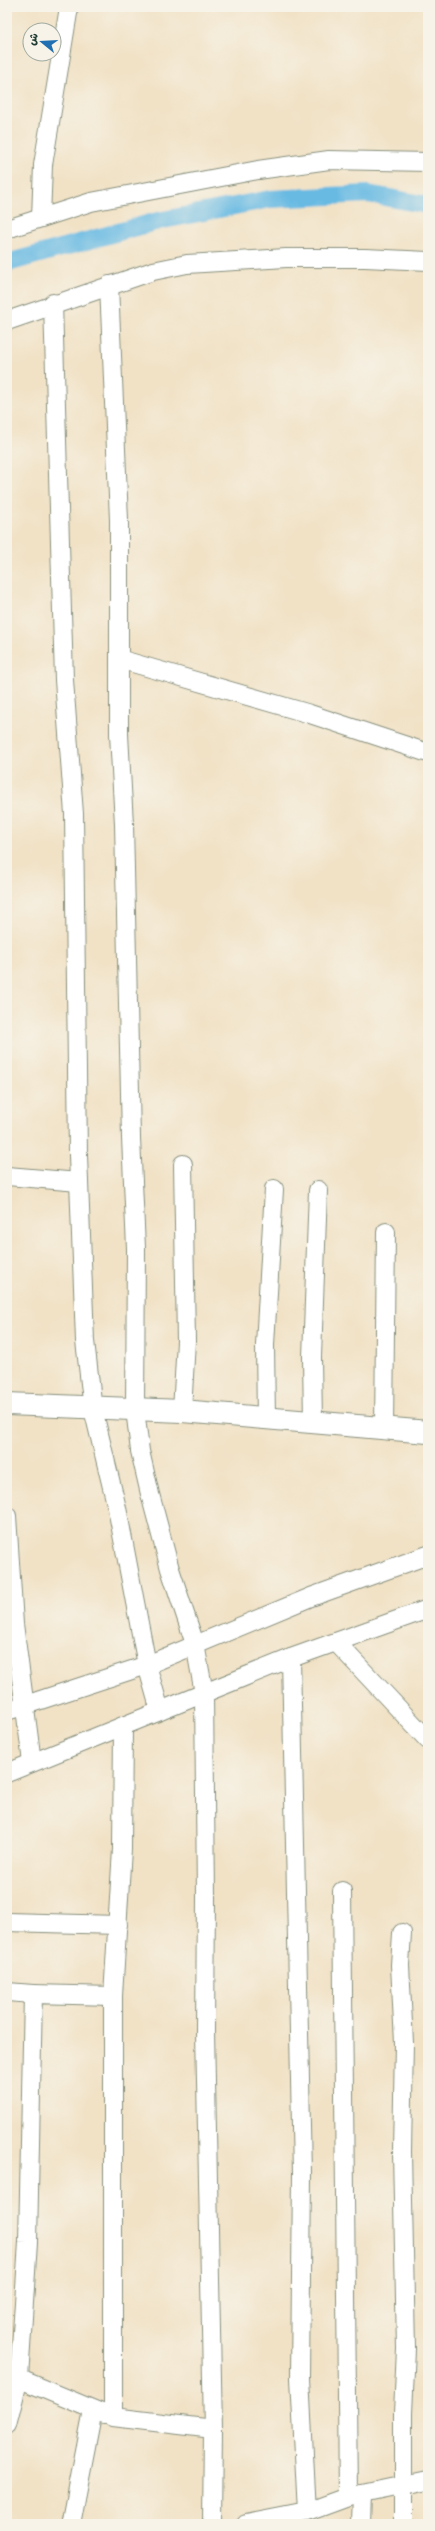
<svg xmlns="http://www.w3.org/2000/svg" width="435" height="2531" font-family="'Playpen Sans','Playpen Sans Arabic',sans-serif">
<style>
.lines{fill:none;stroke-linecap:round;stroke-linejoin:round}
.canal{stroke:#67bae3;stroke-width:18}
.minor-casing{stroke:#88907d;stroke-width:20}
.tertiary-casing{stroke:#88907d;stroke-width:24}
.minor{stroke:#fff;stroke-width:18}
.tertiary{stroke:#fff;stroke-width:22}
</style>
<rect width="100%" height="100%" fill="#f7f3e8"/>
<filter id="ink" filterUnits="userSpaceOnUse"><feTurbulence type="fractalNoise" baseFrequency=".025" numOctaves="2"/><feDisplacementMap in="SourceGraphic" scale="8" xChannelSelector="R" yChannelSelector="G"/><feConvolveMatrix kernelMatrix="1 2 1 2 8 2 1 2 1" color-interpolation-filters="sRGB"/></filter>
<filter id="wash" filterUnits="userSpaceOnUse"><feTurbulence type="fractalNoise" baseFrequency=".012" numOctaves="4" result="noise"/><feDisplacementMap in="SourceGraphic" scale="16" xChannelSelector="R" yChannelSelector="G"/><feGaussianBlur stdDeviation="0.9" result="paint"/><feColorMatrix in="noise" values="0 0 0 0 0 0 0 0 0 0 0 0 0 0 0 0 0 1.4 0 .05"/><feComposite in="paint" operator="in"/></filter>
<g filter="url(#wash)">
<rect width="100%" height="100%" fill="#f1e2c6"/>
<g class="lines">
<path class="canal" d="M7,263L158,221L270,199L368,194L428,205"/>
</g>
</g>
<g filter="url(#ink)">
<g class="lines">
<g class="minor-casing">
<g id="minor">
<path d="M41,218L43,165L69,7"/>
<path d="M7,229L91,202L258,170L329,160L428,162"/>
<path d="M109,285L119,520V734L124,824L131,1138L136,1248L135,1409L140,1451L150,1494L170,1569L195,1644L204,1693L206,1897L205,2031L213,2429L212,2524"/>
<path d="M53,303L64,680L74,814L78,1155L85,1341L93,1409L117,1508L147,1665L160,1711"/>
<path d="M7,321L153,271L187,264L286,258H365L428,261"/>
<path d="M119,659L310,714L428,753"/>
<path d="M7,1176L79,1182"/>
<path d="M182,1411L186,1341L183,1164"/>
<path d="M266,1419L265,1345L274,1189"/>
<path d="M313,1423L312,1357L318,1190"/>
<path d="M384,1429L386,1232"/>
<path d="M7,1516L14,1624L32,1762"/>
<path d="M336,1642L428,1740"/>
<path d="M291,1658L302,2173L300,2378L307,2512"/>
<path d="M7,1711L147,1665L311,1597L428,1555"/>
<path d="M123,1726L122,1849L113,1996V2417L213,2429"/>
<path d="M7,1773L291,1658L428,1609"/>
<path d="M342,1891L348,2497"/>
<path d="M7,1922L118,1925"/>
<path d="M402,1933L400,1965L404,2043L402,2152L406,2349L403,2413V2524"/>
<path d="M7,1992L33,1994"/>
<path d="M8,2374L104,2414"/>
<path d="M7,2425L19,2378L28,2242L33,1994L113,1996"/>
<path d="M71,2524L93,2410"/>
<path d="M246,2524L307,2512L348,2497L428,2480"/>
<path d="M361,2524L362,2494"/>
</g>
</g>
<g class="tertiary-casing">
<path id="tertiary" d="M7,1404L182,1411L428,1432"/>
</g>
<use href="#minor" class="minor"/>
<use href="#tertiary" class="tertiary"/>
</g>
</g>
<rect width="435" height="2531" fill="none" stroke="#f7f3e8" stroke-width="24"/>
<g transform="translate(42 42) rotate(288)"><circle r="19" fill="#f7f3e8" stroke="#a1aaa0"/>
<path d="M0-3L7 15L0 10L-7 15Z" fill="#1f6fb2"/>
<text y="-6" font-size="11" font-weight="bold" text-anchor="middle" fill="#1f3d34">ش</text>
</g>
</svg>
